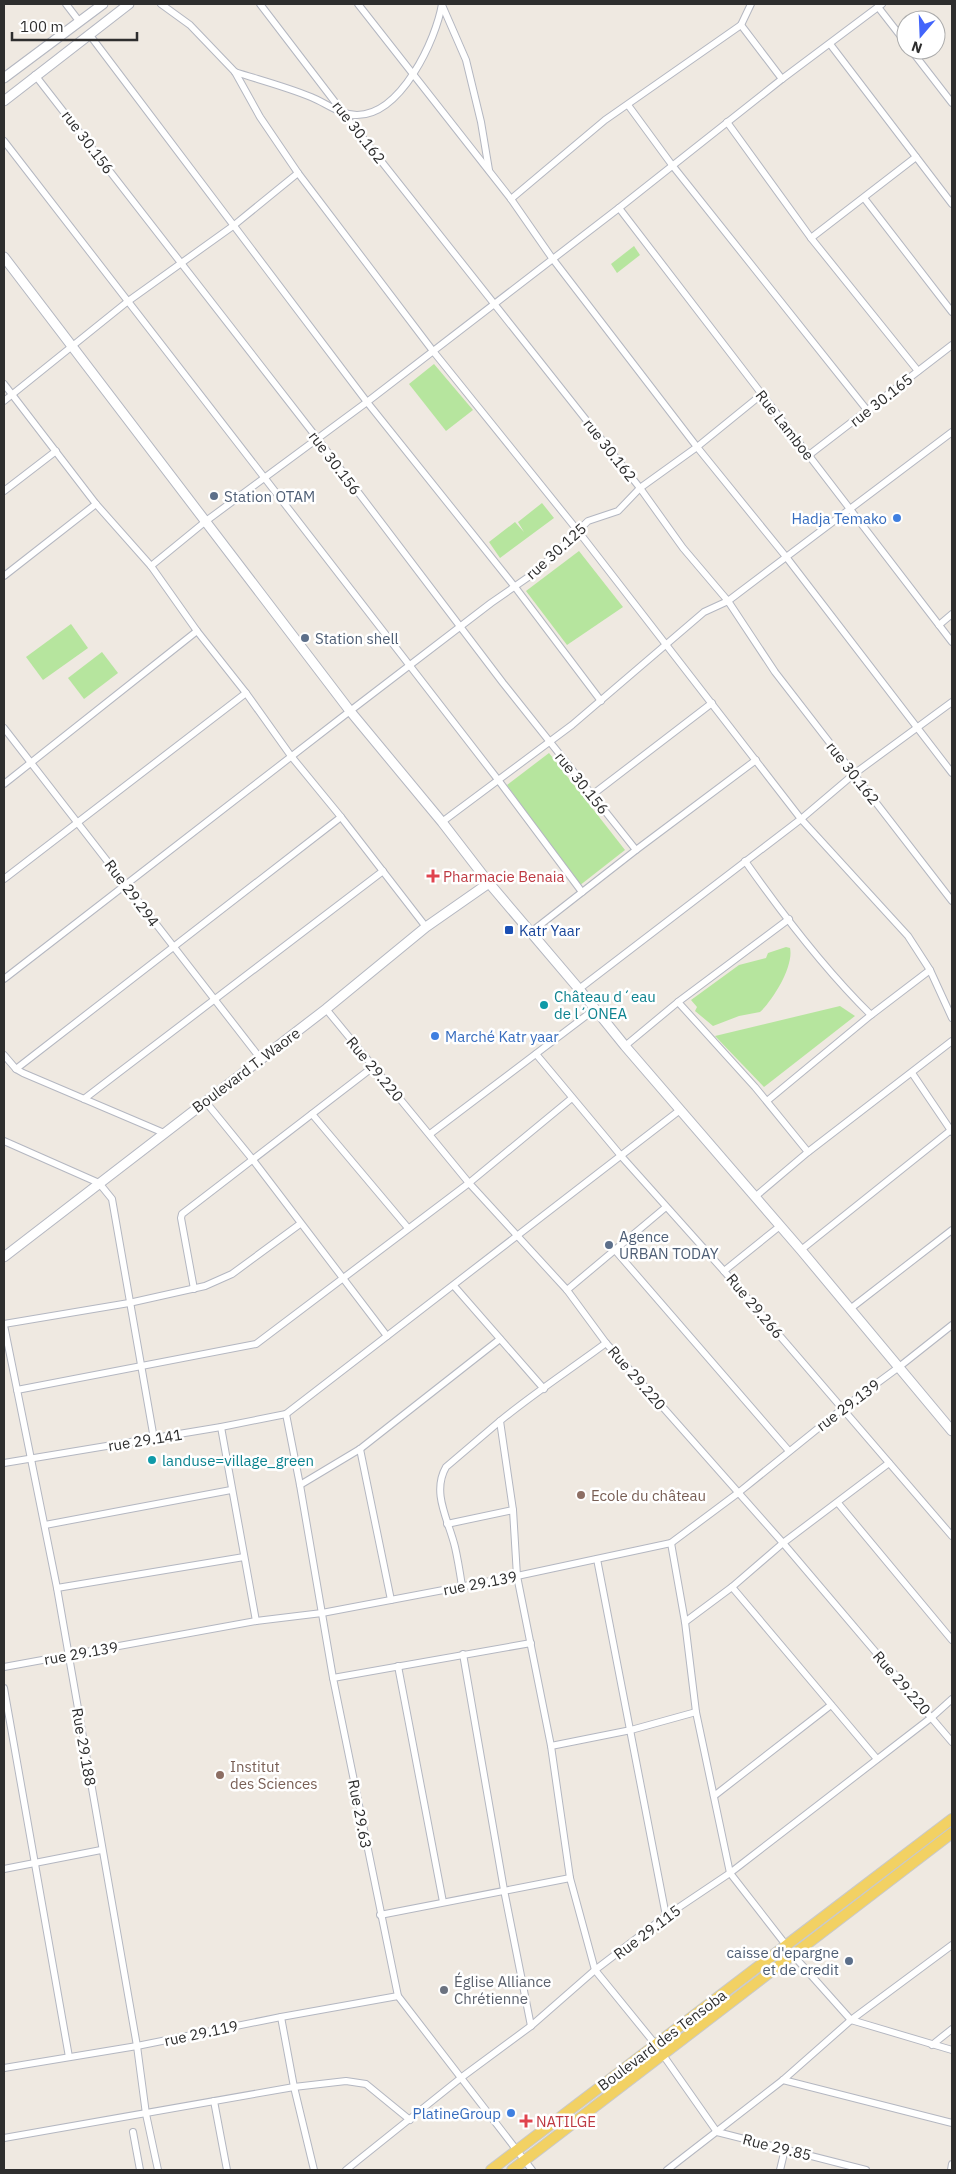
<svg xmlns="http://www.w3.org/2000/svg" width="956" height="2174" font-family="'IBM Plex Sans',sans-serif">
<style>
.green{fill:#b6e59e}
.lines{fill:none;stroke-linecap:round;stroke-linejoin:round}
.street-casing{stroke:#b4b7c1;stroke-width:8}
.secondary-casing{stroke:#b4b7c1;stroke-width:11}
.primary-casing{stroke:#c9c9c9;stroke-width:12}
.street{stroke:#fff;stroke-width:6}
.secondary{stroke:#fff;stroke-width:9}
.primary{stroke:#f2d163;stroke-width:10}
.service-dot{fill:#5c6f8a;stroke:#fff;stroke-width:2}
.shop-dot{fill:#3f7fe0;stroke:#fff;stroke-width:2}
.health-dot{fill:#e0444e;stroke:#fff;stroke-width:2}
.transit-dot{fill:#1a4fb4;stroke:#fff;stroke-width:2}
.culture-dot{fill:#0f9aa8;stroke:#fff;stroke-width:2}
.education-dot{fill:#8d6e63;stroke:#fff;stroke-width:2}
.worship-dot{fill:#6b7280;stroke:#fff;stroke-width:2}
.labels{text-anchor:middle;dominant-baseline:central;stroke-width:5;stroke-linejoin:round;paint-order:stroke}
.street-label{font-size:15px;fill:#2e2e2e;stroke:#fff}
.service-label{font-size:15px;fill:#4e5e75;stroke:#fff;text-anchor:start}
.shop-label{font-size:15px;fill:#366cbe;stroke:#fff;text-anchor:end}
.health-label{font-size:15px;fill:#be3a42;stroke:#fff;text-anchor:start}
.transit-label{font-size:15px;fill:#164399;stroke:#fff;text-anchor:start}
.culture-label{font-size:15px;fill:#0d838f;stroke:#fff;text-anchor:start}
.education-label{font-size:15px;fill:#785e54;stroke:#fff;text-anchor:start}
.worship-label{font-size:15px;fill:#5b616d;stroke:#fff;text-anchor:start}
</style>
<rect width="100%" height="100%" fill="#efe9e1"/>
<g class="green">
<path d="M634,246L640,255L617,273L611,264Z"/>
<path d="M434,364L473,410L446,431L409,384Z"/>
<path d="M542,503L554,518L500,558L489,542L515,522L524,532L518,522Z"/>
<path d="M579,551L623,607L567,645L526,591Z"/>
<path d="M71,624L88,648L43,680L26,657Z"/>
<path d="M102,652L118,673L84,699L68,678Z"/>
<path d="M549,753L625,850L579,886L507,785Z"/>
<path d="M786,947L790,948C794,966 773,1000 760,1012L739,1016L713,1026L695,1011L697,1007L691,1000L739,965L766,958L768,953Z"/>
<path d="M840,1006L855,1016L764,1087L715,1036Z"/>
</g>
<g class="lines">
<g class="street-casing">
<g id="street">
<path d="M66,4L79,21"/>
<path d="M161,4L190,25L235,72L260,117L298,173L433,351L578,531L801,819L908,936L930,970L952,1018"/>
<path d="M260,4L351,123L640,488L683,548L728,601L775,672L952,901"/>
<path d="M358,4L511,199L552,258L697,447L787,558L952,773"/>
<path d="M442,5L466,60L481,122L489,170"/>
<path d="M878,7L906,43"/>
<path d="M741,25L782,79"/>
<path d="M89,34L367,402L515,587L601,701"/>
<path d="M830,44L952,204"/>
<path d="M911,50L952,103"/>
<path d="M235,72C260,80 287,87 311,97C326,103 340,115 357,115C401,115 436,40 442,4"/>
<path d="M35,75L317,438L503,683L636,850"/>
<path d="M628,105L672,165L867,410"/>
<path d="M727,122L811,238L918,371"/>
<path d="M4,141L499,781L582,892"/>
<path d="M864,198L952,312"/>
<path d="M511,199L605,120L741,25L751,4"/>
<path d="M619,208L952,642"/>
<path d="M811,238L916,157"/>
<path d="M4,384L96,504L151,566L197,631L246,693L291,756L341,817L426,927"/>
<path d="M4,401L127,302L233,226L298,173"/>
<path d="M809,455L952,345"/>
<path d="M4,491L56,451"/>
<path d="M151,566L206,521L367,402L619,208L782,79L882,4"/>
<path d="M4,576L96,504"/>
<path d="M939,625L952,614"/>
<path d="M4,728L260,1058"/>
<path d="M4,784L197,631"/>
<path d="M592,795L712,703"/>
<path d="M442,822L572,725L704,612L728,601L952,432"/>
<path d="M745,861C783,915 824,969 871,1015"/>
<path d="M4,879L246,693"/>
<path d="M531,932L636,850L756,760"/>
<path d="M4,979L350,711L491,603L537,571L588,521L618,511L640,488L697,447L761,395"/>
<path d="M579,989L801,819L854,774L952,702"/>
<path d="M678,1002L755,1087L808,1152"/>
<path d="M326,1009L469,1183L567,1290L606,1343L783,1543L952,1742"/>
<path d="M625,1046L678,1002L789,919"/>
<path d="M536,1054L622,1157L724,1271L952,1536"/>
<path d="M4,1055L16,1069L23,1073L164,1133"/>
<path d="M16,1069L341,817"/>
<path d="M912,1073L952,1132"/>
<path d="M84,1099L383,871"/>
<path d="M205,1101L253,1160L387,1336"/>
<path d="M767,1101L871,1015L930,970"/>
<path d="M312,1114L408,1228"/>
<path d="M430,1134L595,1009"/>
<path d="M4,1141L99,1183L112,1199L154,1439"/>
<path d="M756,1196L808,1152L952,1041"/>
<path d="M614,1249L789,1451"/>
<path d="M801,1250L951,1130"/>
<path d="M724,1271L780,1226"/>
<path d="M454,1286L544,1389"/>
<path d="M194,1289L181,1218L182,1214L373,1067"/>
<path d="M567,1290L666,1207"/>
<path d="M850,1309L952,1230"/>
<path d="M4,1324L129,1303L205,1286L232,1274L300,1224"/>
<path d="M4,1325L57,1588L137,2046L146,2114L158,2170"/>
<path d="M606,1343C571,1369 534,1393 500,1421L513,1510L517,1576L551,1746L570,1878L595,1970L656,2045"/>
<path d="M17,1390L256,1344L469,1183L572,1098"/>
<path d="M286,1414L300,1485L333,1678L398,1996L532,2170"/>
<path d="M221,1427L256,1621"/>
<path d="M360,1449L391,1600"/>
<path d="M4,1463L221,1427L286,1414L680,1110"/>
<path d="M300,1485L360,1449L500,1339"/>
<path d="M838,1503L952,1640"/>
<path d="M447,1524L513,1510"/>
<path d="M45,1525L231,1490"/>
<path d="M671,1543L685,1622L696,1712L730,1873L786,1945"/>
<path d="M597,1559L666,1916"/>
<path d="M462,1586C460,1573 458,1560 455,1547C449,1521 431,1493 446,1467L500,1421"/>
<path d="M732,1587L877,1759"/>
<path d="M57,1588L244,1557"/>
<path d="M685,1622L732,1587L783,1543L889,1463"/>
<path d="M463,1654L504,1890L531,2026"/>
<path d="M398,1666L443,1902"/>
<path d="M4,1667L256,1621L322,1613L517,1576L671,1543L738,1493L842,1409L899,1367L952,1325"/>
<path d="M333,1678L531,1643"/>
<path d="M4,1688L69,2057"/>
<path d="M551,1746L631,1730L696,1712"/>
<path d="M714,1796L831,1705"/>
<path d="M4,1869L101,1850"/>
<path d="M380,1915L570,1878"/>
<path d="M793,1955L851,2020L952,2050"/>
<path d="M281,2017L294,2087L314,2170"/>
<path d="M932,2045L952,2029"/>
<path d="M663,2055L717,2132L866,2170"/>
<path d="M4,2068L137,2046L281,2017L398,1996"/>
<path d="M783,2080L952,2123"/>
<path d="M214,2101L227,2170"/>
<path d="M133,2132L140,2170"/>
<path d="M4,2138L294,2087L346,2081L366,2084L410,2120"/>
<path d="M346,2170L462,2077L531,2026L595,1970L666,1916L730,1873L932,1717L952,1699"/>
<path d="M667,2170L783,2080L851,2020L952,1945"/>
<path d="M780,2170L785,2149"/>
<path d="M951,2170L952,2164"/>
</g>
</g>
<g class="secondary-casing">
<g id="secondary">
<path d="M4,78L103,4"/>
<path d="M4,101L129,4"/>
<path d="M4,257L350,711L442,822L489,883L579,989L625,1046L801,1250L952,1431"/>
<path d="M4,1257L326,1009L426,927L489,883"/>
</g>
</g>
<g class="primary-casing">
<g id="primary">
<path d="M491,2170L952,1819"/>
<path d="M512,2170L952,1833"/>
</g>
</g>
<use href="#street" class="street"/>
<use href="#secondary" class="secondary"/>
<use href="#primary" class="primary"/>
</g>
<g class="service-dot">
<circle cx="214" cy="496" r="5"/>
<circle cx="305" cy="638" r="5"/>
<circle cx="609" cy="1245" r="5"/>
<circle cx="849" cy="1961" r="5"/>
</g>
<g class="shop-dot">
<circle cx="897" cy="518" r="5"/>
<circle cx="435" cy="1036" r="5"/>
<circle cx="511" cy="2113" r="5"/>
</g>
<g class="health-dot">
<path d="M430.5 868.5h5v5h5v5h-5v5h-5v-5h-5v-5h5z"/>
<path d="M523.5 2113.5h5v5h5v5h-5v5h-5v-5h-5v-5h5z"/>
</g>
<rect class="transit-dot" x="504" y="925" width="10" height="10" rx="2.5"/>
<g class="culture-dot">
<circle cx="544" cy="1005" r="5"/>
<circle cx="152" cy="1460" r="5"/>
</g>
<g class="education-dot">
<circle cx="581" cy="1495" r="5"/>
<circle cx="220" cy="1775" r="5"/>
</g>
<circle class="worship-dot" cx="444" cy="1990" r="5"/>
<g class="labels">
<g class="street-label">
<text transform="translate(359 132) rotate(52)">rue 30.162</text>
<text transform="translate(88 142) rotate(53)">rue 30.156</text>
<text transform="translate(881 400) rotate(-38)">rue 30.165</text>
<text transform="translate(785 425) rotate(52)">Rue Lamboe</text>
<text transform="translate(610 450) rotate(52)">rue 30.162</text>
<text transform="translate(335 463) rotate(53)">rue 30.156</text>
<text transform="translate(556 551) rotate(-42)">rue 30.125</text>
<text transform="translate(853 773) rotate(52)">rue 30.162</text>
<text transform="translate(582 783) rotate(51)">rue 30.156</text>
<text transform="translate(132 893) rotate(53)">Rue 29.294</text>
<text transform="translate(375 1069) rotate(50)">Rue 29.220</text>
<text transform="translate(246 1070) rotate(-37)">Boulevard T. Waore</text>
<text transform="translate(755 1306) rotate(50)">Rue 29.266</text>
<text transform="translate(637 1378) rotate(49)">Rue 29.220</text>
<text transform="translate(848 1405) rotate(-37)">rue 29.139</text>
<text transform="translate(145 1440) rotate(-9)">rue 29.141</text>
<text transform="translate(480 1583) rotate(-11)">rue 29.139</text>
<text transform="translate(81 1653) rotate(-10)">rue 29.139</text>
<text transform="translate(902 1683) rotate(49)">Rue 29.220</text>
<text transform="translate(84 1747) rotate(80)">Rue 29.188</text>
<text transform="translate(360 1814) rotate(79)">Rue 29.63</text>
<text transform="translate(647 1932) rotate(-37)">Rue 29.115</text>
<text transform="translate(201 2033) rotate(-12)">rue 29.119</text>
<text transform="translate(662 2040) rotate(-37)">Boulevard des Tensoba</text>
<text transform="translate(777 2147) rotate(14)">Rue 29.85</text>
</g>
<g class="service-label">
<text x="224" y="496">Station OTAM</text>
<text x="315" y="638">Station shell</text>
<text x="619" y="1236">Agence<tspan x="619" dy="17">URBAN TODAY</tspan></text>
<text x="839" y="1952" text-anchor="end">caisse d'epargne<tspan x="839" dy="17">et de credit</tspan></text>
</g>
<g class="shop-label">
<text x="887" y="518">Hadja Temako</text>
<text x="445" y="1036" text-anchor="start">Marché Katr yaar</text>
<text x="501" y="2113">PlatineGroup</text>
</g>
<g class="health-label">
<text x="443" y="876">Pharmacie Benaia</text>
<text x="536" y="2121">NATILGE</text>
</g>
<g class="transit-label">
<text x="519" y="930">Katr Yaar</text>
</g>
<g class="culture-label">
<text x="554" y="996">Château d´eau<tspan x="554" dy="17">de l´ONEA</tspan></text>
<text x="162" y="1460">landuse=village_green</text>
</g>
<g class="education-label">
<text x="591" y="1495">Ecole du château</text>
<text x="230" y="1766">Institut<tspan x="230" dy="17">des Sciences</tspan></text>
</g>
<g class="worship-label">
<text x="454" y="1981">Église Alliance<tspan x="454" dy="17">Chrétienne</tspan></text>
</g>
</g>
<rect width="956" height="2174" fill="none" stroke="#2e2e2e" stroke-width="10"/>
<g transform="translate(921 35) rotate(199)"><circle r="24" fill="#ffffff" stroke="#ababab"/>
<path d="M0-4L9 19L0 12L-9 19Z" fill="#4264fb"/>
<text y="-8" font-size="14" font-weight="bold" text-anchor="middle" fill="#2e2e2e">N</text>
</g>
<path d="M12 32v8h125v-8" fill="none" stroke="#2e2e2e" stroke-width="2.5"/>
<text x="20" y="32" font-size="15" fill="#2e2e2e" stroke="#ffffff" stroke-width="4" paint-order="stroke">100 m</text>
</svg>
